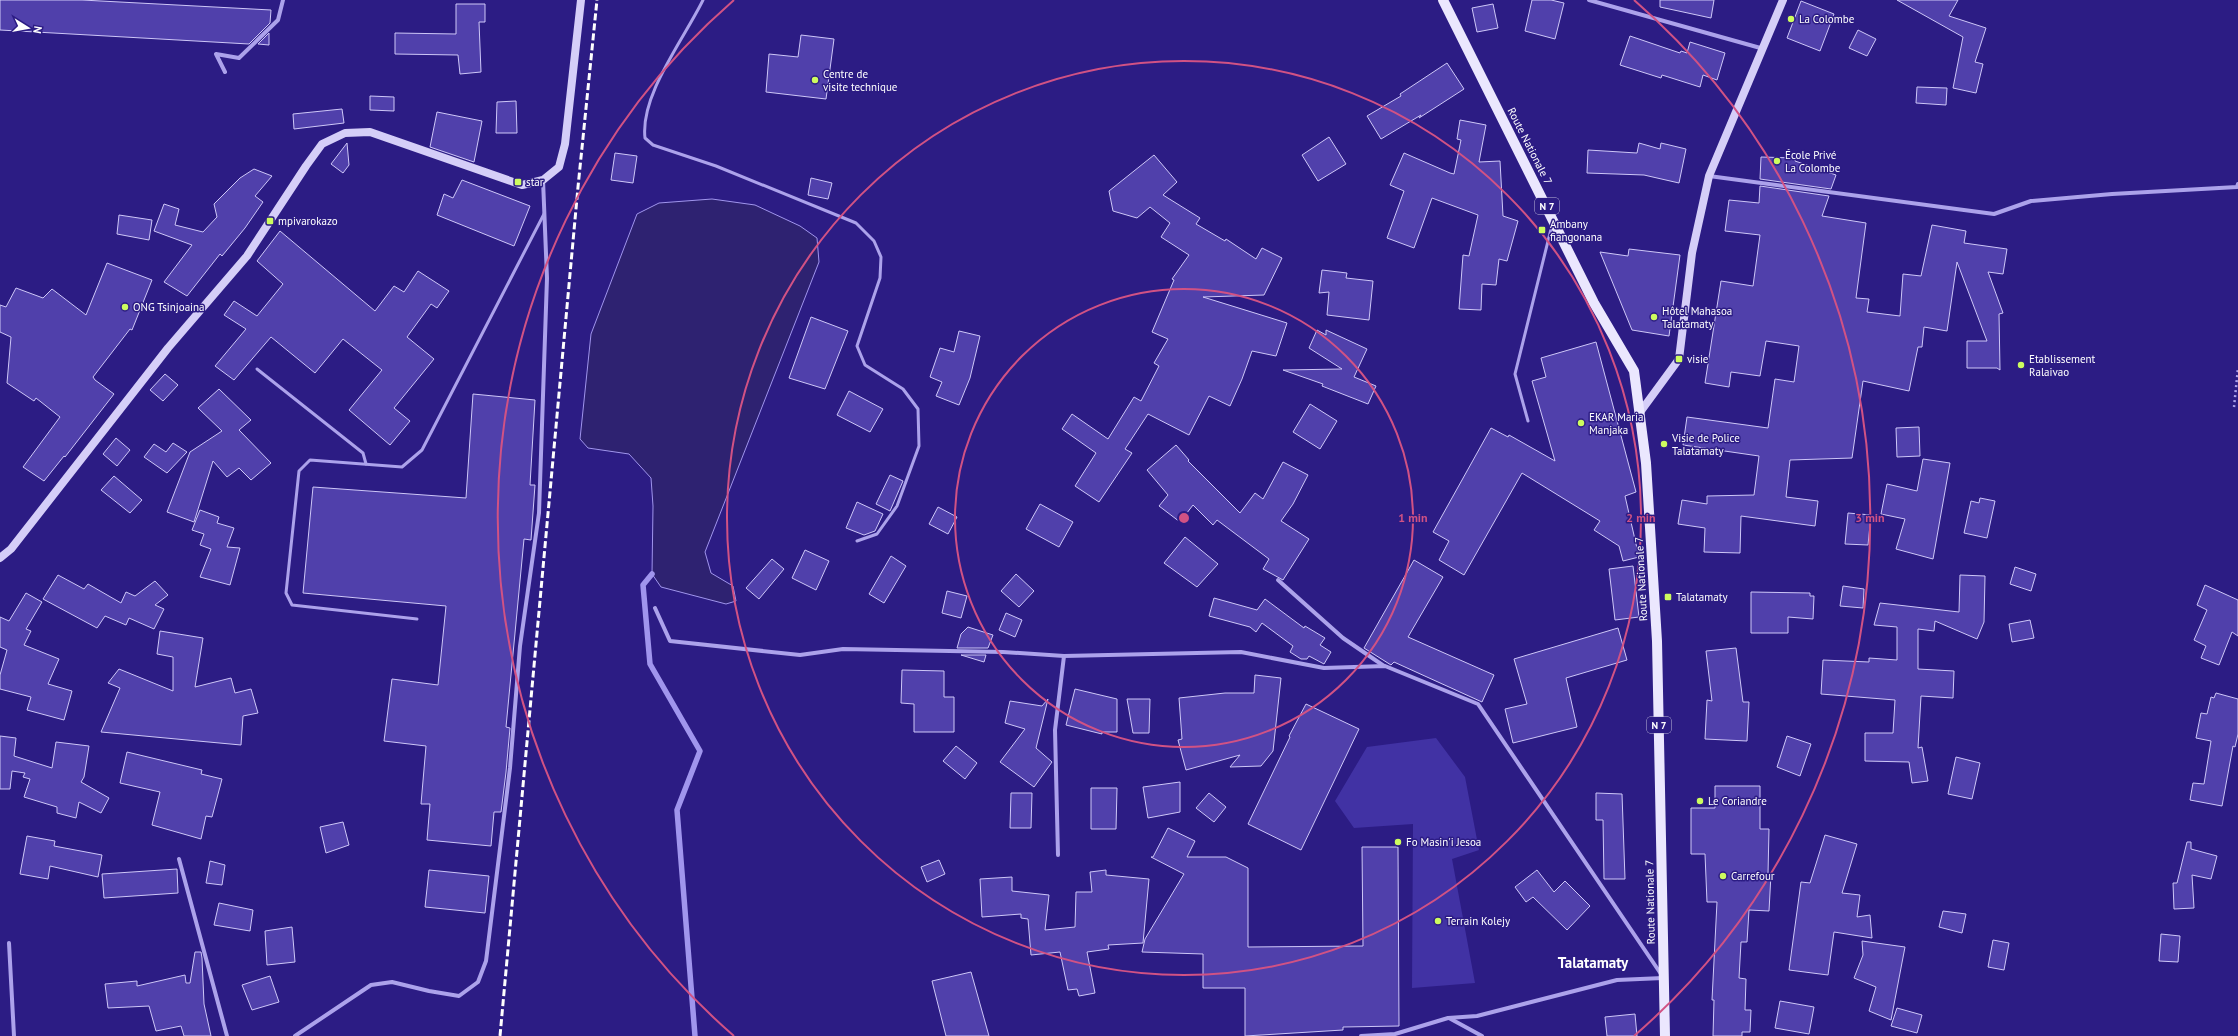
<svg xmlns="http://www.w3.org/2000/svg" width="2238" height="1036" font-family="'PT Sans',sans-serif">
<style>
.green{fill:#4132a4}
.water{fill:#2e2271;stroke:#a095ed}
.lines{fill:none;stroke-linecap:round;stroke-linejoin:round}
.stream{stroke:#a095ed;stroke-width:5.5}
.building{fill:#5040ab;stroke:#cec7f8}
.path{stroke:#aca2eb;stroke-width:2.5;stroke-dasharray:2 3;stroke-linecap:butt}
.lane{stroke:#aca2eb;stroke-width:3}
.street{stroke:#aca2eb;stroke-width:4}
.secondary{stroke:#d5cef8;stroke-width:8}
.primary{stroke:#ebe7fe;stroke-width:10}
.rail{stroke:#fff;stroke-width:3;stroke-dasharray:7 3;stroke-linecap:butt}
.ring{fill:none;stroke:#d15284;stroke-width:2}
.poi-dot{fill:#cdfc5f;stroke:#2c1c84;stroke-width:1.5}
.labels{text-anchor:middle;dominant-baseline:central;stroke-width:3;stroke-linejoin:round;paint-order:stroke}
.shield{fill:#2c1c84;stroke:#c0bbda;stroke-width:1}
.shield-label{font-size:10px;font-weight:bold;fill:#fff}
.poi-label{font-size:11px;fill:#fff;stroke:#2c1c84;text-anchor:start}
.street-label{font-size:11px;fill:#fff;stroke:#2c1c84}
.district-label{font-size:15px;font-weight:bold;fill:#fff;stroke:#2c1c84}
.centre{fill:#d15284;stroke:#2c1c84;stroke-width:2}
.ring-label{font-size:12px;text-anchor:middle;font-weight:bold;fill:#d15284;stroke:#2c1c84;stroke-width:3;stroke-linejoin:round;paint-order:stroke}
</style>
<rect width="100%" height="100%" fill="#2c1c84"/>
<path class="green" d="M1436,738L1465,777L1479,850L1452,859L1475,983L1412,988L1413,824L1354,828L1335,801L1367,747Z"/>
<path class="water" d="M712,199L755,205L800,226L817,238L819,262L705,552L711,573L733,586L736,601L726,604L661,587L652,574L653,506L651,478L629,454L588,448L580,439L591,334L637,214L659,203Z"/>
<g class="lines">
<path class="stream" d="M652,574L643,585L650,664L700,751L677,810L695,1036"/>
</g>
<g class="building">
<path d="M0,0H82L271,10L270,23L249,44L0,30Z"/>
<path d="M1532,0H1551L1564,3L1555,39L1525,31Z"/>
<path d="M1660,0H1714L1711,18L1660,7Z"/>
<path d="M1897,0H1958L1949,16L1986,28L1975,62L1983,64L1976,93L1953,88L1963,37Z"/>
<path d="M1801,1L1834,14L1820,51L1787,38Z"/>
<path d="M456,4H485V22H479L481,72L460,74L458,55L395,54V33L456,34Z"/>
<path d="M1493,4L1498,28L1477,32L1472,8Z"/>
<path d="M1858,30L1876,39L1867,56L1849,48Z"/>
<path d="M269,33V45L258,44Z"/>
<path d="M801,35L834,39L826,99L766,92L769,54L798,57Z"/>
<path d="M1630,36L1680,53L1681,51L1687,53L1690,42L1725,53L1717,80L1703,75L1700,87L1662,75L1661,78L1620,65Z"/>
<path d="M1447,63L1464,89L1419,118L1421,115L1381,139L1367,116L1401,96L1400,94Z"/>
<path d="M1917,87L1947,88L1946,105L1916,103Z"/>
<path d="M370,96L394,97V111L370,110Z"/>
<path d="M516,101L517,133H496L497,102Z"/>
<path d="M342,109L344,123L294,129L293,114Z"/>
<path d="M437,112L482,121L474,162L430,147Z"/>
<path d="M1460,120L1486,125L1479,162L1500,161L1503,216L1518,221L1507,261L1499,259L1496,285L1482,284L1481,310L1459,309L1463,255L1469,256L1478,215L1432,198L1414,248L1387,238L1404,191L1390,185L1404,153L1450,173L1454,174L1461,140L1457,139Z"/>
<path d="M1329,137L1346,164L1318,181L1302,155Z"/>
<path d="M347,143L349,165L343,173L331,164Z"/>
<path d="M1639,143L1660,149L1661,143L1686,149L1679,183L1644,175L1587,173L1588,150L1637,153Z"/>
<path d="M615,153L637,156L633,183L611,180Z"/>
<path d="M1154,155L1177,182L1163,195L1200,218L1196,224L1225,241L1226,239L1256,259L1262,248L1282,258L1264,295L1203,297L1287,323L1276,356L1252,351L1242,379L1230,406L1209,396L1189,435L1148,414L1125,449L1132,453L1099,502L1075,486L1096,453L1062,429L1072,414L1108,439L1134,397L1141,401L1159,366L1154,363L1168,339L1152,332L1174,280L1172,279L1189,255L1161,237L1170,223L1150,207L1137,218L1113,211L1109,191Z"/>
<path d="M1761,157L1795,158V161L1836,175L1831,189L1760,179Z"/>
<path d="M254,169L272,176L255,196L263,202L245,228L222,256L220,254L187,296L164,282L192,245L154,231L164,204L179,209L175,225L203,232L217,217L214,204L240,178Z"/>
<path d="M811,178L832,183L828,199L808,195Z"/>
<path d="M462,180L530,206L514,246L437,215L444,194L453,198Z"/>
<path d="M1760,186L1829,196L1822,216L1866,223L1856,298L1869,299L1867,312L1900,316L1903,274L1921,276L1932,225L1966,231L1964,243L2007,249L2003,274L1988,272L2003,313L1999,314L2000,370L1997,368H1967V341H1987L1957,262L1947,331L1924,327L1922,347H1918L1909,391L1863,381L1852,458L1790,460L1786,497L1818,501L1815,526L1741,516L1740,553L1704,552L1705,528L1678,524L1682,500L1707,504V496L1754,495L1759,456L1683,445L1687,417L1768,428L1775,379L1794,382L1799,346L1766,341L1760,376L1731,372L1729,387L1705,383L1721,281L1753,286L1760,235L1725,231L1729,200L1759,203Z"/>
<path d="M119,215L152,220L149,240L117,234Z"/>
<path d="M280,231L375,311L394,286L404,292L418,271L449,291L437,308L431,304L407,337L434,359L394,408L410,421L390,445L349,410L382,370L343,339L315,373L271,337L234,380L215,366L246,329L224,315L234,301L257,316L283,284L257,261Z"/>
<path d="M1629,249L1680,255L1669,336L1632,330L1600,252L1628,256Z"/>
<path d="M107,263L152,280L132,330L130,329L93,377L95,380L114,394L65,457L64,456L44,481L23,467L60,417L36,398L34,401L7,383L11,337L0,332V305L6,307L16,288L43,298L52,289L86,315Z"/>
<path d="M1322,270L1347,273L1346,278L1373,281L1369,320L1327,315L1329,292L1319,293Z"/>
<path d="M811,317L848,331L825,389L789,378Z"/>
<path d="M1317,330L1326,335V330L1367,349L1354,377L1376,386L1368,404L1322,386L1323,384L1283,370L1342,369L1309,348Z"/>
<path d="M959,331L980,336L970,378L959,405L936,396L942,382L930,377L940,348L954,352Z"/>
<path d="M1596,342L1636,492L1625,496L1639,557L1623,561L1619,546L1594,530L1600,521L1522,473L1464,575L1439,560L1449,541L1433,532L1491,428L1508,437L1509,435L1555,461L1532,381L1546,377L1541,358Z"/>
<path d="M165,374L178,385L163,401L150,390Z"/>
<path d="M219,389L251,420L239,430L271,463L251,480L239,468L227,477L213,461L194,522L167,512L190,452L222,431L198,408Z"/>
<path d="M849,391L883,409L870,432L837,415Z"/>
<path d="M473,394L535,400L530,485H535L531,540L524,539L506,727L510,728L506,772L501,812H494L491,846L427,840L430,804H421L426,746L384,741L392,679L438,685L446,606L303,593L313,487L466,498Z"/>
<path d="M1310,404L1337,421L1320,449L1293,432Z"/>
<path d="M1919,427L1920,456L1897,457L1896,428Z"/>
<path d="M116,438L130,450L117,466L103,454Z"/>
<path d="M173,443L187,452L167,473L144,457L154,444L166,452Z"/>
<path d="M1176,445L1189,460L1188,461L1240,513L1255,493L1263,499L1283,462L1308,475L1293,504L1281,521L1309,539L1283,580L1263,569L1269,559L1217,520L1213,525L1193,505L1180,522L1159,506L1168,495L1147,470Z"/>
<path d="M1923,459L1950,463L1933,559L1896,549L1905,519L1881,514L1887,484L1917,491Z"/>
<path d="M890,475L903,481L890,511L876,504Z"/>
<path d="M114,476L142,500L130,513L101,490Z"/>
<path d="M1980,498L1995,501L1987,538L1964,533L1971,501L1979,503Z"/>
<path d="M857,502L883,514L875,531L864,535L846,528Z"/>
<path d="M1040,504L1073,522L1059,547L1026,529Z"/>
<path d="M938,507L957,517L948,534L929,524Z"/>
<path d="M200,510L219,517L217,523L234,528L227,547L240,548L230,585L200,577L211,549L200,545L204,534L192,530Z"/>
<path d="M1848,513L1871,515L1868,545L1845,544Z"/>
<path d="M1185,537L1218,564L1197,587L1164,563Z"/>
<path d="M805,550L829,561L816,590L792,578Z"/>
<path d="M891,556L906,566L884,603L869,594Z"/>
<path d="M772,559L784,569L759,599L746,588Z"/>
<path d="M1414,560L1443,577L1408,637L1494,675L1482,702L1394,662L1391,665L1364,648Z"/>
<path d="M1633,566L1639,617L1615,620L1609,569Z"/>
<path d="M2015,567L2036,574L2031,591L2010,584Z"/>
<path d="M1016,574L1034,591L1019,607L1001,591Z"/>
<path d="M58,575L84,589L88,584L121,603L126,592L135,596L155,581L168,595L155,605L164,609L154,629L129,618L126,625L105,616L97,628L43,599Z"/>
<path d="M1960,575L1985,576L1984,622L1977,639L1935,621L1934,631L1918,629V669L1954,671L1953,698L1921,696L1918,748L1922,747L1928,781L1912,783L1909,762L1865,761V733H1893L1895,700L1821,694L1823,660L1869,662V658L1897,660V627L1874,625L1880,603L1959,612Z"/>
<path d="M2205,585L2238,600V636L2232,632L2219,665L2201,658L2206,646L2194,640L2207,610L2197,605Z"/>
<path d="M1843,586L1864,589L1863,608L1840,606Z"/>
<path d="M947,591L967,596L961,618L942,613Z"/>
<path d="M1751,592L1810,593V596H1814L1813,619L1788,617V633H1751Z"/>
<path d="M26,593L42,602L26,629L31,631L24,645L59,659L48,684L72,691L64,720L27,710L31,697L0,689V675L7,650L0,647V617L9,621Z"/>
<path d="M1214,598L1257,610L1265,599L1304,628L1305,626L1325,638L1320,645L1331,652L1324,664L1309,656L1307,659H1301L1290,652L1293,646L1262,623L1256,632L1250,627L1209,616Z"/>
<path d="M1006,613L1022,620L1015,637L999,630Z"/>
<path d="M2030,620L2034,638L2012,642L2009,624Z"/>
<path d="M968,627L993,635L988,648H957L961,634Z"/>
<path d="M1618,628L1627,660L1566,678L1577,727L1513,743L1505,709L1527,704L1514,659Z"/>
<path d="M160,631L203,638L195,687L231,678L235,693L251,689L258,713L243,716L241,745L101,732L120,688L108,683L119,669L173,691V657L157,654Z"/>
<path d="M1736,648L1743,702H1749L1747,741L1705,739L1707,700L1712,701L1706,651Z"/>
<path d="M961,655H986L984,662Z"/>
<path d="M902,670L944,671V697H954V732H914V704L901,703Z"/>
<path d="M1255,675L1281,678L1273,751L1261,766L1230,767L1240,755L1186,770L1178,740L1182,739L1179,698L1225,693H1254Z"/>
<path d="M1075,689L1117,699V732H1102V734L1066,725Z"/>
<path d="M2216,693L2238,699V734L2235,747L2233,746L2222,806L2190,800L2193,783L2204,784L2211,741L2196,738L2201,713L2207,714L2211,697L2214,698Z"/>
<path d="M1048,699L1036,748L1052,762L1034,787L1000,762L1025,729L1005,723L1010,701L1042,706Z"/>
<path d="M1127,699H1150L1149,733H1133Z"/>
<path d="M1306,704L1359,729L1301,850L1248,824L1290,737L1289,736Z"/>
<path d="M0,736L16,738L14,756L52,768L56,742L89,746L84,777L81,782L109,798L101,813L79,802L76,818L57,813V807L24,797L30,779L23,777L25,773L12,771L10,789H0Z"/>
<path d="M1787,736L1811,744L1800,776L1777,767Z"/>
<path d="M956,746L977,763L965,779L943,761Z"/>
<path d="M127,752L202,770L201,774L222,779L212,817L206,816L201,839L152,825L160,792L120,783Z"/>
<path d="M1956,757L1980,763L1972,799L1948,794Z"/>
<path d="M1180,782V812L1148,818L1143,787Z"/>
<path d="M1715,786H1760V829H1769L1768,874H1771L1769,911L1749,910L1747,942H1741L1739,978L1746,979L1745,1010H1751L1750,1032H1742V1036H1713L1714,1000H1712L1717,902H1707L1705,854H1691V808H1715Z"/>
<path d="M1091,788H1117L1116,829H1091Z"/>
<path d="M1011,793H1032L1031,828H1010Z"/>
<path d="M1209,793L1226,807L1214,822L1196,808Z"/>
<path d="M1596,793L1622,794L1625,879H1604L1603,820H1596Z"/>
<path d="M343,822L349,845L326,853L320,827Z"/>
<path d="M1168,828L1195,841L1187,857H1226L1248,868V947L1363,946L1362,847H1398L1399,1026L1343,1027V1030L1245,1036V988H1203V954L1142,952L1145,939L1184,874L1151,857H1153Z"/>
<path d="M1825,835L1857,844L1842,893L1860,895L1857,917L1870,915L1872,938L1834,932L1828,975L1789,970L1801,882L1810,883Z"/>
<path d="M27,836L55,841L54,846L102,855L98,877L50,866L48,879L20,874Z"/>
<path d="M2187,842H2191V849L2217,856L2211,879L2192,875L2194,908L2174,909L2173,883H2177Z"/>
<path d="M939,860L945,874L927,882L921,867Z"/>
<path d="M210,861L225,865L222,885L206,883Z"/>
<path d="M177,869L178,893L104,898L102,874Z"/>
<path d="M429,870L489,876L485,913L425,907Z"/>
<path d="M1106,870V875L1149,879L1143,943L1108,945L1109,949L1087,952L1095,993L1079,996L1077,989L1068,990L1060,952L1031,955L1028,919L1021,918V914L982,917L980,879L1012,877V891L1049,895L1045,930L1075,927L1076,892H1092L1090,872Z"/>
<path d="M1537,870L1554,892L1565,881L1590,906L1567,930L1533,897L1526,902L1515,887Z"/>
<path d="M219,903L253,910L250,931L214,925Z"/>
<path d="M1943,911L1966,914L1962,933L1939,927Z"/>
<path d="M292,927L295,962L267,965L265,931Z"/>
<path d="M2161,934L2180,936L2178,962L2159,961Z"/>
<path d="M1993,940L2009,943L2004,970L1988,967Z"/>
<path d="M1862,941L1905,947L1891,1020L1869,1011L1876,987L1854,978L1863,955Z"/>
<path d="M195,952H201L202,958L204,1004L211,1036H184L181,1026L156,1031L149,1006L108,1008L105,984L137,981V986L185,975L186,983H190Z"/>
<path d="M971,972L989,1036H946L932,981Z"/>
<path d="M270,976L279,1002L252,1010L242,985Z"/>
<path d="M1780,1001L1814,1007L1809,1034L1775,1028Z"/>
<path d="M1897,1008L1922,1015L1917,1033L1891,1026Z"/>
<path d="M1635,1014L1637,1036H1607L1605,1017Z"/>
</g>
<g class="lines">
<path class="path" d="M2234,407L2238,368"/>
<g class="lane">
<path d="M703,0C684,39 640,95 645,138L653,145L716,166L856,223L874,241L881,257L880,278L857,346L865,365L903,389L918,409L919,446L897,506L877,534L857,541"/>
<path d="M257,369L363,453L366,464"/>
<path d="M1528,421L1515,374L1552,225"/>
<path d="M417,619L292,605L286,593L299,471L310,460L402,467L422,450L544,214"/>
</g>
<g class="street">
<path d="M1589,0L1764,49"/>
<path d="M225,72L216,54L239,58L278,20L283,0"/>
<path d="M1709,176L1994,214L2031,201L2112,194L2237,187L2238,184"/>
<path d="M1278,580L1343,638L1384,666"/>
<path d="M655,608L670,641L800,655L843,649L1003,652L1064,656L1241,652L1324,668L1385,666L1478,704L1661,974"/>
<path d="M1058,855L1055,730L1064,656"/>
<path d="M179,859L227,1036"/>
<path d="M9,943L14,1036"/>
<path d="M1449,1018L1482,1036"/>
<path d="M295,1036L371,985L392,982L429,991L459,996L478,982L486,961L510,768L520,646L539,513L547,278L543,180"/>
<path d="M1361,1036L1395,1034L1448,1018L1477,1016L1617,980L1663,978"/>
</g>
<g class="secondary">
<path d="M1638,415L1679,359L1692,253L1709,176L1783,0"/>
<path d="M0,558L11,549L168,348L247,256L306,166L322,144L345,133L370,132L522,185L543,180L559,167L565,144L581,0"/>
</g>
<path class="primary" d="M1443,0L1594,303L1634,371L1646,463L1657,641L1665,1036"/>
<path class="rail" d="M500,1036L578,187L597,0"/>
</g>
<g class="ring">
<circle cx="1184" cy="518" r="229"/>
<circle cx="1184" cy="518" r="457"/>
<path d="M734 1036A686 686 0 0 1 734 0M1634 0A686 686 0 0 1 1634 1036"/>
</g>
<g class="poi-dot">
<circle cx="1791" cy="19" r="4"/>
<circle cx="815" cy="80" r="4"/>
<circle cx="1777" cy="161" r="4"/>
<rect x="514" y="178" width="8" height="8" rx="2"/>
<rect x="266" y="217" width="8" height="8" rx="2"/>
<rect x="1538" y="226" width="8" height="8" rx="2"/>
<circle cx="125" cy="307" r="4"/>
<circle cx="1654" cy="317" r="4"/>
<rect x="1675" y="355" width="8" height="8" rx="2"/>
<circle cx="2021" cy="365" r="4"/>
<circle cx="1581" cy="423" r="4"/>
<circle cx="1664" cy="444" r="4"/>
<rect x="1664" y="593" width="8" height="8" rx="2"/>
<circle cx="1700" cy="801" r="4"/>
<circle cx="1398" cy="842" r="4"/>
<circle cx="1723" cy="876" r="4"/>
<circle cx="1438" cy="921" r="4"/>
</g>
<g class="labels">
<g class="shield">
<rect x="1535" y="198" width="24" height="16" rx="3"/>
<rect x="1647" y="717" width="24" height="16" rx="3"/>
</g>
<g class="shield-label">
<text x="1547" y="206">N 7</text>
<text x="1659" y="725">N 7</text>
</g>
<g class="poi-label">
<text x="1799" y="19">La Colombe</text>
<text x="823" y="74">Centre de<tspan x="823" dy="13">visite technique</tspan></text>
<text x="1785" y="155">École Privé<tspan x="1785" dy="13">La Colombe</tspan></text>
<text x="526" y="182">star</text>
<text x="278" y="221">mpivarokazo</text>
<text x="1550" y="224">Ambany<tspan x="1550" dy="13">fiangonana</tspan></text>
<text x="133" y="307">ONG Tsinjoaina</text>
<text x="1662" y="311">Hôtel Mahasoa<tspan x="1662" dy="13">Talatamaty</tspan></text>
<text x="1687" y="359">visie</text>
<text x="2029" y="359">Etablissement<tspan x="2029" dy="13">Ralaivao</tspan></text>
<text x="1589" y="417">EKAR Maria<tspan x="1589" dy="13">Manjaka</tspan></text>
<text x="1672" y="438">Visie de Police<tspan x="1672" dy="13">Talatamaty</tspan></text>
<text x="1676" y="597">Talatamaty</text>
<text x="1708" y="801">Le Coriandre</text>
<text x="1406" y="842">Fo Masin'i Jesoa</text>
<text x="1731" y="876">Carrefour</text>
<text x="1446" y="921">Terrain Kolejy</text>
</g>
<g class="street-label">
<text transform="translate(1530 146) rotate(63)">Route Nationale 7</text>
<text transform="translate(1641 579) rotate(-93)">Route Nationale 7</text>
<text transform="translate(1650 902) rotate(-91)">Route Nationale 7</text>
</g>
<g class="district-label">
<text x="1593" y="962">Talatamaty</text>
</g>
</g>
<circle cx="1184" cy="518" r="6" class="centre"/>
<g class="ring-label">
<text x="1413" y="522">1 min</text>
<text x="1641" y="522">2 min</text>
<text x="1870" y="522">3 min</text>
</g>
<g transform="translate(28 28) rotate(101)" stroke="#2c1c84" stroke-width="3" paint-order="stroke">
<path d="M0-3L7 15L0 10L-7 15Z" fill="#ffffff"/>
<text y="-6" font-size="11" font-weight="bold" text-anchor="middle" fill="#ffffff">N</text>
</g>
</svg>
